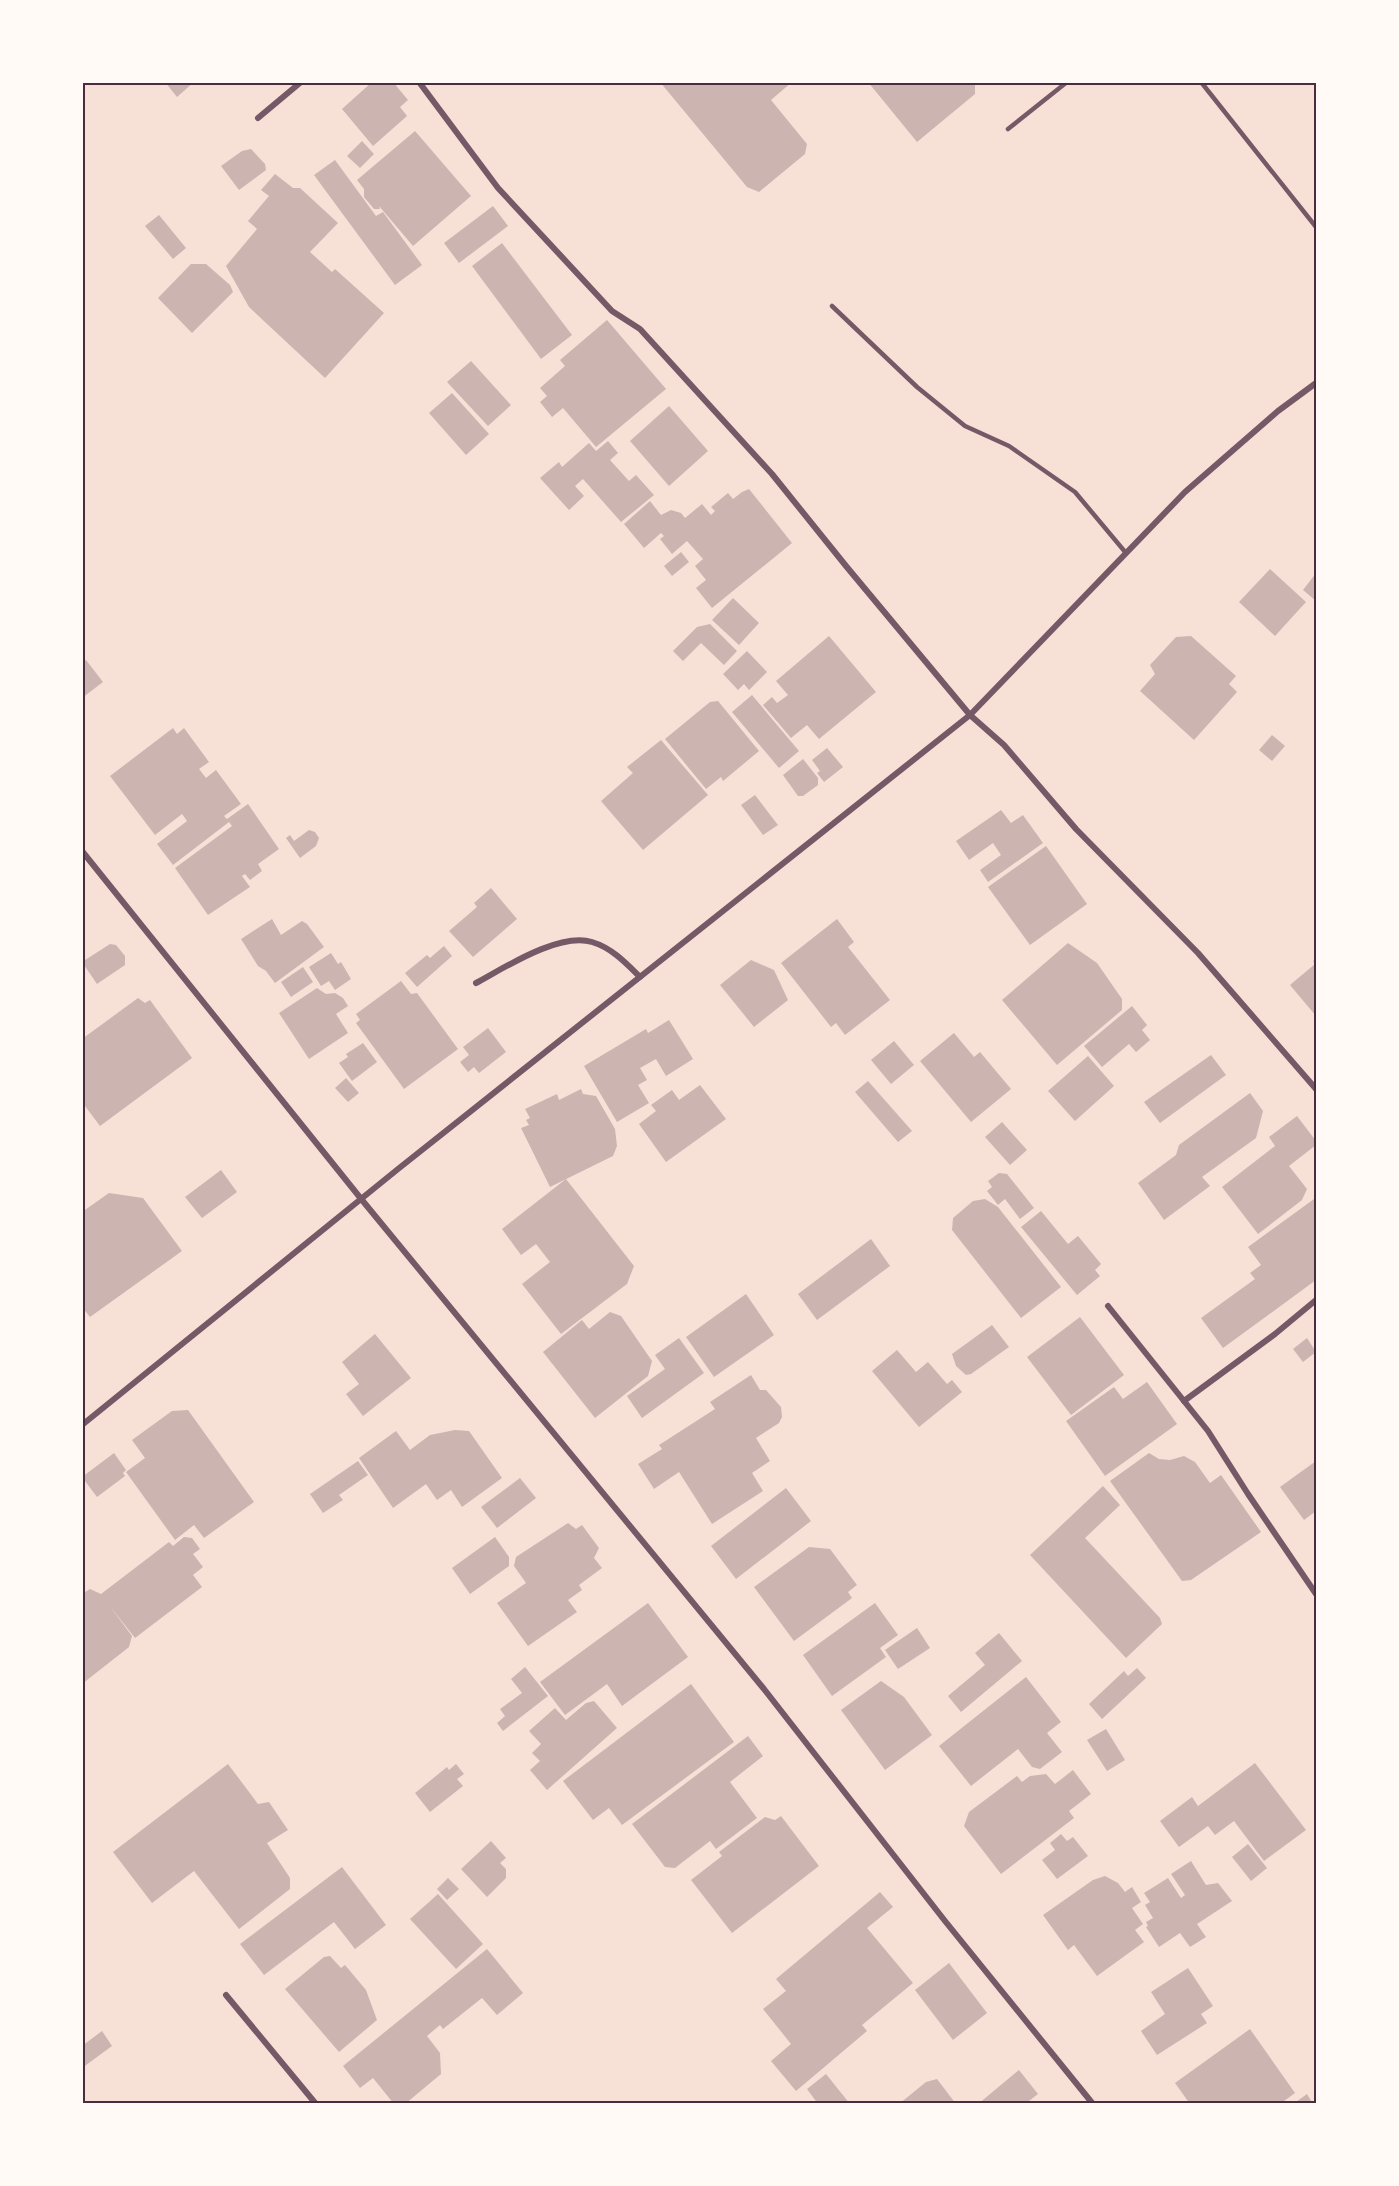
<svg xmlns="http://www.w3.org/2000/svg" width="1399" height="2186" font-family="'Fira Sans',sans-serif">
<style>
.building{fill:#ccb4b1}
.lines{fill:none;stroke-linecap:round;stroke-linejoin:round}
.service{stroke:#755966;stroke-width:4.5}
.minor{stroke:#755966;stroke-width:6}
.neatline{fill:none;stroke:#4a2c40;stroke-width:2}
</style>
<rect width="100%" height="100%" fill="#f7e1d7"/>
<g class="building">
<path d="M165,82H194L177,97Z"/>
<path d="M372,82H393L408,100L400,107L407,116L373,146L342,109Z"/>
<path d="M660,82H792L771,100L807,144L805,154L759,192L747,187Z"/>
<path d="M868,82H973L975,85V94L917,142Z"/>
<path d="M415,131L471,196L413,246L379,206L380,209H374L364,197V189L357,180Z"/>
<path d="M362,141L374,154L360,168L347,156Z"/>
<path d="M251,149L265,164L266,170L239,190L221,166L242,151Z"/>
<path d="M335,160L376,216L383,212L422,265L395,285L314,175Z"/>
<path d="M275,174L293,188H300L338,223L310,252L332,272L335,269L384,313L325,378L249,307L226,266L257,229L248,221L269,196L261,190Z"/>
<path d="M493,206L508,226L459,263L444,243Z"/>
<path d="M159,215L186,248L173,259L145,226Z"/>
<path d="M502,243L572,335L541,359L472,266Z"/>
<path d="M191,264H206L230,285L233,292L192,333L158,298Z"/>
<path d="M607,320L666,389L596,447L563,408L552,417L540,402L547,396L540,388L565,366L560,360Z"/>
<path d="M471,361L511,405L488,426L447,382Z"/>
<path d="M452,393L489,434L466,455L429,413Z"/>
<path d="M669,406L708,451L669,486L630,441Z"/>
<path d="M608,441L618,453L610,460L629,481L636,475L654,495L621,522L583,479L575,486L584,496L569,510L540,478L559,462L562,467L589,443L596,451Z"/>
<path d="M749,489L792,543L712,608L696,588L706,580L695,566L703,559L687,541L672,554L660,539L664,536L661,533L644,548L624,524L650,501L661,515L671,510L681,513L685,518L702,504L711,515L715,511L711,507L728,493L733,499L742,492Z"/>
<path d="M681,552L689,562L672,576L664,566Z"/>
<path d="M1270,569L1306,602L1275,636L1239,602Z"/>
<path d="M1316,573V601L1303,590Z"/>
<path d="M733,598L759,623L739,645L712,620Z"/>
<path d="M710,624L737,651L724,665L701,643L683,661L673,651L697,627Z"/>
<path d="M829,636L876,692L819,739L807,725L791,738L763,705L772,697L777,703L788,695L776,681Z"/>
<path d="M1191,636L1236,676L1229,684L1237,692L1194,740L1140,691L1155,674L1150,665L1176,637Z"/>
<path d="M747,651L767,672L749,690L744,684L738,690L723,674Z"/>
<path d="M86,660L103,682L82,698V663Z"/>
<path d="M752,695L799,751L779,768L732,712Z"/>
<path d="M718,701L759,751L723,781L721,777L706,789L665,739L710,702Z"/>
<path d="M173,728L177,734L184,728L209,762L199,769L206,778L216,770L241,804L224,816L227,819L248,804L279,849L258,864L262,871L250,880L245,874L242,876L250,887L208,915L175,868L232,826L229,822L173,865L157,844L187,821L182,814L155,835L110,776Z"/>
<path d="M1272,735L1285,746L1272,761L1259,750Z"/>
<path d="M661,740L708,795L643,850L601,801L633,773L627,767Z"/>
<path d="M827,748L843,767L824,782L817,773L820,771L812,760Z"/>
<path d="M803,759L818,778V785L803,796H798L783,775Z"/>
<path d="M755,795L778,825L763,835L741,805Z"/>
<path d="M1001,810L1011,823L1023,815L1043,843L988,882L980,870L1001,855L993,843L969,860L956,841Z"/>
<path d="M309,830L315,832L319,838L316,846L300,858L286,838L290,835L294,841Z"/>
<path d="M1046,846L1087,904L1030,945L988,887Z"/>
<path d="M491,888L517,919L473,957L449,931L477,907L474,903Z"/>
<path d="M272,919L281,935L302,921L307,924L324,947L275,983L266,971L258,966L241,939Z"/>
<path d="M837,919L854,942L848,947L890,1000L845,1035L836,1023L831,1027L781,963Z"/>
<path d="M1068,943L1097,963L1122,999V1010L1057,1065L1002,1000Z"/>
<path d="M110,944L116,945L125,956V965L97,984L82,962Z"/>
<path d="M444,946L452,956L417,987L405,973L427,955L430,958Z"/>
<path d="M331,953L338,964L341,962L351,979L335,990L329,981L321,986L309,967Z"/>
<path d="M1316,958V1016L1290,985L1315,964L1313,961Z"/>
<path d="M751,960L774,970L788,1000L754,1027L720,985Z"/>
<path d="M303,967L313,982L291,997L281,982Z"/>
<path d="M401,981L411,994L417,993L458,1049L404,1089L356,1023L360,1020L356,1014Z"/>
<path d="M317,988L326,994L335,993L343,998L348,1006L336,1014L348,1033L309,1059L279,1013Z"/>
<path d="M138,998L145,1003L150,1000L192,1058L100,1126L82,1102V1039Z"/>
<path d="M1132,1006L1147,1025L1142,1030L1150,1040L1136,1052L1129,1044L1102,1067L1084,1046Z"/>
<path d="M669,1020L693,1059L666,1076L656,1059L640,1068L647,1080L638,1085L649,1103L617,1122L584,1066L646,1029L648,1033Z"/>
<path d="M488,1028L506,1052L479,1073L474,1067L468,1072L460,1062L469,1055L463,1047Z"/>
<path d="M954,1033L974,1057L980,1052L1011,1089L971,1122L920,1061Z"/>
<path d="M894,1041L914,1065L891,1084L871,1060Z"/>
<path d="M363,1043L377,1062L352,1081L339,1063L348,1057L346,1054Z"/>
<path d="M1211,1055L1226,1075L1160,1123L1144,1102Z"/>
<path d="M1088,1056L1114,1086L1075,1121L1048,1091Z"/>
<path d="M346,1078L359,1093L348,1102L335,1088Z"/>
<path d="M868,1081L912,1131L898,1142L855,1092Z"/>
<path d="M700,1085L726,1119L666,1162L639,1124L656,1111L651,1105L672,1090L679,1100Z"/>
<path d="M581,1089L583,1094L596,1096L615,1129L617,1146L613,1156L550,1187L521,1128L529,1125L526,1120L530,1118L525,1109L557,1094L559,1100Z"/>
<path d="M1250,1093L1263,1111L1256,1138L1202,1177L1210,1186L1164,1220L1138,1183L1176,1155L1179,1145Z"/>
<path d="M1297,1116L1316,1141V1145L1289,1166L1307,1189L1302,1200L1258,1234L1222,1187L1275,1146L1269,1137Z"/>
<path d="M1002,1122L1027,1150L1010,1165L985,1137Z"/>
<path d="M221,1170L237,1192L202,1218L185,1197Z"/>
<path d="M999,1173L1007,1174L1034,1208L1020,1219L1005,1199L998,1205L987,1191L992,1187L988,1181Z"/>
<path d="M566,1179L634,1266L627,1284L561,1334L522,1284L550,1262L536,1244L521,1255L502,1229Z"/>
<path d="M109,1193L143,1198L182,1251L90,1317L82,1307V1212Z"/>
<path d="M985,1199L998,1207L1061,1287L1021,1318L952,1230L953,1218L973,1201Z"/>
<path d="M1314,1199L1316,1203V1280L1223,1348L1201,1318L1255,1279L1250,1273L1261,1265L1248,1247Z"/>
<path d="M1041,1211L1068,1244L1078,1236L1101,1264L1095,1270L1100,1276L1077,1295L1021,1227Z"/>
<path d="M871,1239L890,1266L817,1320L798,1294Z"/>
<path d="M746,1294L774,1335L714,1377L686,1337Z"/>
<path d="M610,1312L621,1316L652,1361L648,1376L595,1418L543,1352L582,1320L589,1329Z"/>
<path d="M1080,1317L1124,1375L1071,1415L1027,1357Z"/>
<path d="M992,1325L1009,1347L971,1374L966,1375L956,1366L952,1354Z"/>
<path d="M375,1334L411,1378L363,1416L346,1394L359,1384L342,1362Z"/>
<path d="M679,1338L704,1373L642,1418L627,1396L665,1369L655,1355Z"/>
<path d="M1307,1338L1316,1352L1303,1362L1293,1349Z"/>
<path d="M897,1350L916,1372L928,1362L947,1384L952,1380L962,1392L919,1427L872,1371Z"/>
<path d="M751,1375L760,1390H766L781,1407L782,1417L779,1423L756,1438L770,1461L752,1473L763,1491L712,1524L679,1472L654,1489L638,1464L662,1449L659,1445L715,1409L710,1402Z"/>
<path d="M1147,1382L1177,1424L1105,1476L1066,1421L1114,1387L1123,1399Z"/>
<path d="M188,1410L254,1502L204,1538L194,1525L175,1540L126,1472L145,1458L132,1440L172,1411Z"/>
<path d="M455,1430L469,1431L502,1478L462,1507L451,1490L437,1500L426,1484L393,1508L359,1458L396,1431L410,1450L430,1435Z"/>
<path d="M114,1453L126,1470L123,1473L125,1476L97,1497L82,1477Z"/>
<path d="M1149,1453L1159,1459L1170,1460L1184,1456L1195,1462L1210,1483L1221,1475L1261,1532L1191,1580L1182,1581L1110,1481Z"/>
<path d="M358,1461L368,1475L339,1495L343,1500L323,1513L310,1494Z"/>
<path d="M1316,1461V1511L1304,1520L1280,1487Z"/>
<path d="M520,1478L536,1498L497,1528L481,1507Z"/>
<path d="M1103,1486L1120,1505L1085,1538L1160,1618L1162,1624L1126,1658L1030,1555Z"/>
<path d="M786,1488L811,1521L736,1579L711,1546Z"/>
<path d="M568,1523L576,1529L582,1525L599,1548L594,1558L602,1568L579,1585L582,1590L568,1600L577,1612L528,1646L497,1603L526,1583L514,1566L516,1557Z"/>
<path d="M184,1537L192,1538L200,1549L193,1554L203,1567L193,1575L202,1587L135,1638L109,1605L132,1636L129,1647L82,1684V1594L90,1589L101,1594L169,1542L173,1546Z"/>
<path d="M495,1537L509,1557V1566L470,1594L452,1568Z"/>
<path d="M809,1547L830,1549L857,1585L848,1592L852,1598L794,1641L754,1587Z"/>
<path d="M648,1603L688,1657L622,1706L607,1684L565,1715L540,1682Z"/>
<path d="M875,1603L898,1635L880,1648L886,1657L832,1696L803,1655Z"/>
<path d="M917,1628L930,1648L898,1669L885,1650Z"/>
<path d="M999,1633L1022,1661L961,1712L948,1696L985,1665L975,1653Z"/>
<path d="M525,1667L548,1696L503,1731L497,1723L505,1716L500,1709L522,1693L511,1679Z"/>
<path d="M1137,1668L1146,1678L1102,1719L1089,1704L1124,1671L1128,1676Z"/>
<path d="M1026,1677L1061,1722L1047,1733L1062,1752L1040,1769L1032,1767L1018,1749L971,1786L939,1746Z"/>
<path d="M881,1681L904,1697L932,1735L885,1770L841,1710Z"/>
<path d="M691,1684L734,1742L622,1825L609,1808L593,1820L563,1781Z"/>
<path d="M594,1701L617,1728L547,1790L530,1770L540,1761L532,1753L541,1744L529,1731L555,1708L566,1720L586,1703Z"/>
<path d="M1106,1729L1125,1760L1107,1771L1087,1740Z"/>
<path d="M748,1736L763,1756L730,1782L757,1818L716,1849L710,1841L675,1868L665,1867L632,1824Z"/>
<path d="M1255,1763L1306,1830L1264,1861L1234,1821L1215,1835L1208,1826L1179,1847L1160,1821L1192,1797L1198,1806Z"/>
<path d="M228,1764L258,1804L269,1802L288,1830L267,1843L290,1878V1889L239,1929L194,1871L152,1903L113,1852Z"/>
<path d="M456,1764L464,1774L457,1779L463,1786L430,1812L415,1793L447,1767L449,1770Z"/>
<path d="M1073,1770L1091,1794L1069,1811L1074,1818L1001,1874L964,1826L969,1812L1017,1776L1022,1782L1030,1776L1046,1774L1055,1784Z"/>
<path d="M781,1816L819,1866L732,1933L691,1880L722,1856L719,1852L765,1817L775,1820Z"/>
<path d="M1061,1834L1067,1841L1073,1837L1088,1856L1057,1879L1042,1860L1055,1850L1050,1843Z"/>
<path d="M491,1841L506,1858L500,1863L506,1869V1878L487,1897L461,1869Z"/>
<path d="M1248,1844L1267,1868L1251,1881L1232,1857Z"/>
<path d="M1191,1861L1206,1885L1218,1883L1232,1901L1197,1924L1206,1937L1190,1947L1180,1933L1159,1947L1146,1927L1148,1926L1146,1922L1153,1918L1145,1905L1150,1902L1144,1893L1168,1878L1181,1898L1185,1895L1171,1874Z"/>
<path d="M342,1867L386,1925L355,1949L334,1922L264,1975L240,1944Z"/>
<path d="M1105,1876L1118,1883L1125,1892L1132,1887L1141,1902L1132,1908L1143,1924L1135,1930L1144,1942L1097,1976L1074,1945L1068,1950L1043,1915L1093,1880Z"/>
<path d="M448,1878L459,1889L447,1900L437,1889Z"/>
<path d="M880,1892L893,1907L867,1928L913,1983L862,2025L867,2031L796,2091L771,2061L791,2044L763,2009L786,1991L776,1979Z"/>
<path d="M438,1894L483,1944L456,1969L410,1919Z"/>
<path d="M487,1949L523,1993L497,2015L482,1998L443,2029L440,2025L427,2036L440,2053L441,2074L405,2104H394L373,2078L360,2088L343,2066Z"/>
<path d="M330,1956L341,1968L345,1965L366,1990L377,2020L339,2052L285,1989L324,1957Z"/>
<path d="M949,1963L987,2013L953,2040L915,1990Z"/>
<path d="M1188,1968L1213,2006L1201,2014L1207,2023L1157,2055L1141,2031L1165,2014L1151,1992Z"/>
<path d="M1250,2029L1295,2093L1280,2104H1190L1175,2083Z"/>
<path d="M102,2031L112,2046L82,2068V2046Z"/>
<path d="M1019,2070L1038,2094L1025,2104H978Z"/>
<path d="M826,2074L850,2104H818L807,2089Z"/>
<path d="M937,2079L956,2104H899L926,2082Z"/>
<path d="M1307,2094L1313,2104H1293Z"/>
</g>
<g class="lines">
<g class="service">
<path d="M1201,82L1316,227"/>
<path d="M1008,129L1067,82"/>
<path d="M832,306L917,387L965,426L1009,446L1075,492L1126,553"/>
</g>
<g class="minor">
<path d="M419,82L498,188L612,311L640,329L772,474L846,566L970,715L1004,745L1076,829L1198,953L1316,1089"/>
<path d="M258,118L301,82"/>
<path d="M82,851L362,1200L764,1689L945,1921L1093,2104"/>
<path d="M476,983C504,968 559,932 592,942C612,948 626,963 640,977"/>
<path d="M1108,1306L1208,1431L1248,1494L1316,1594"/>
<path d="M1184,1401L1275,1334L1316,1300"/>
<path d="M82,1425L398,1169L970,715L1185,492L1278,411L1316,383"/>
<path d="M226,1995L316,2104"/>
</g>
</g>
<rect width="1399" height="2186" fill="none" stroke="#fffaf5" stroke-width="168"/>
<rect x="84" y="84" width="1231" height="2018" class="neatline"/>
</svg>
